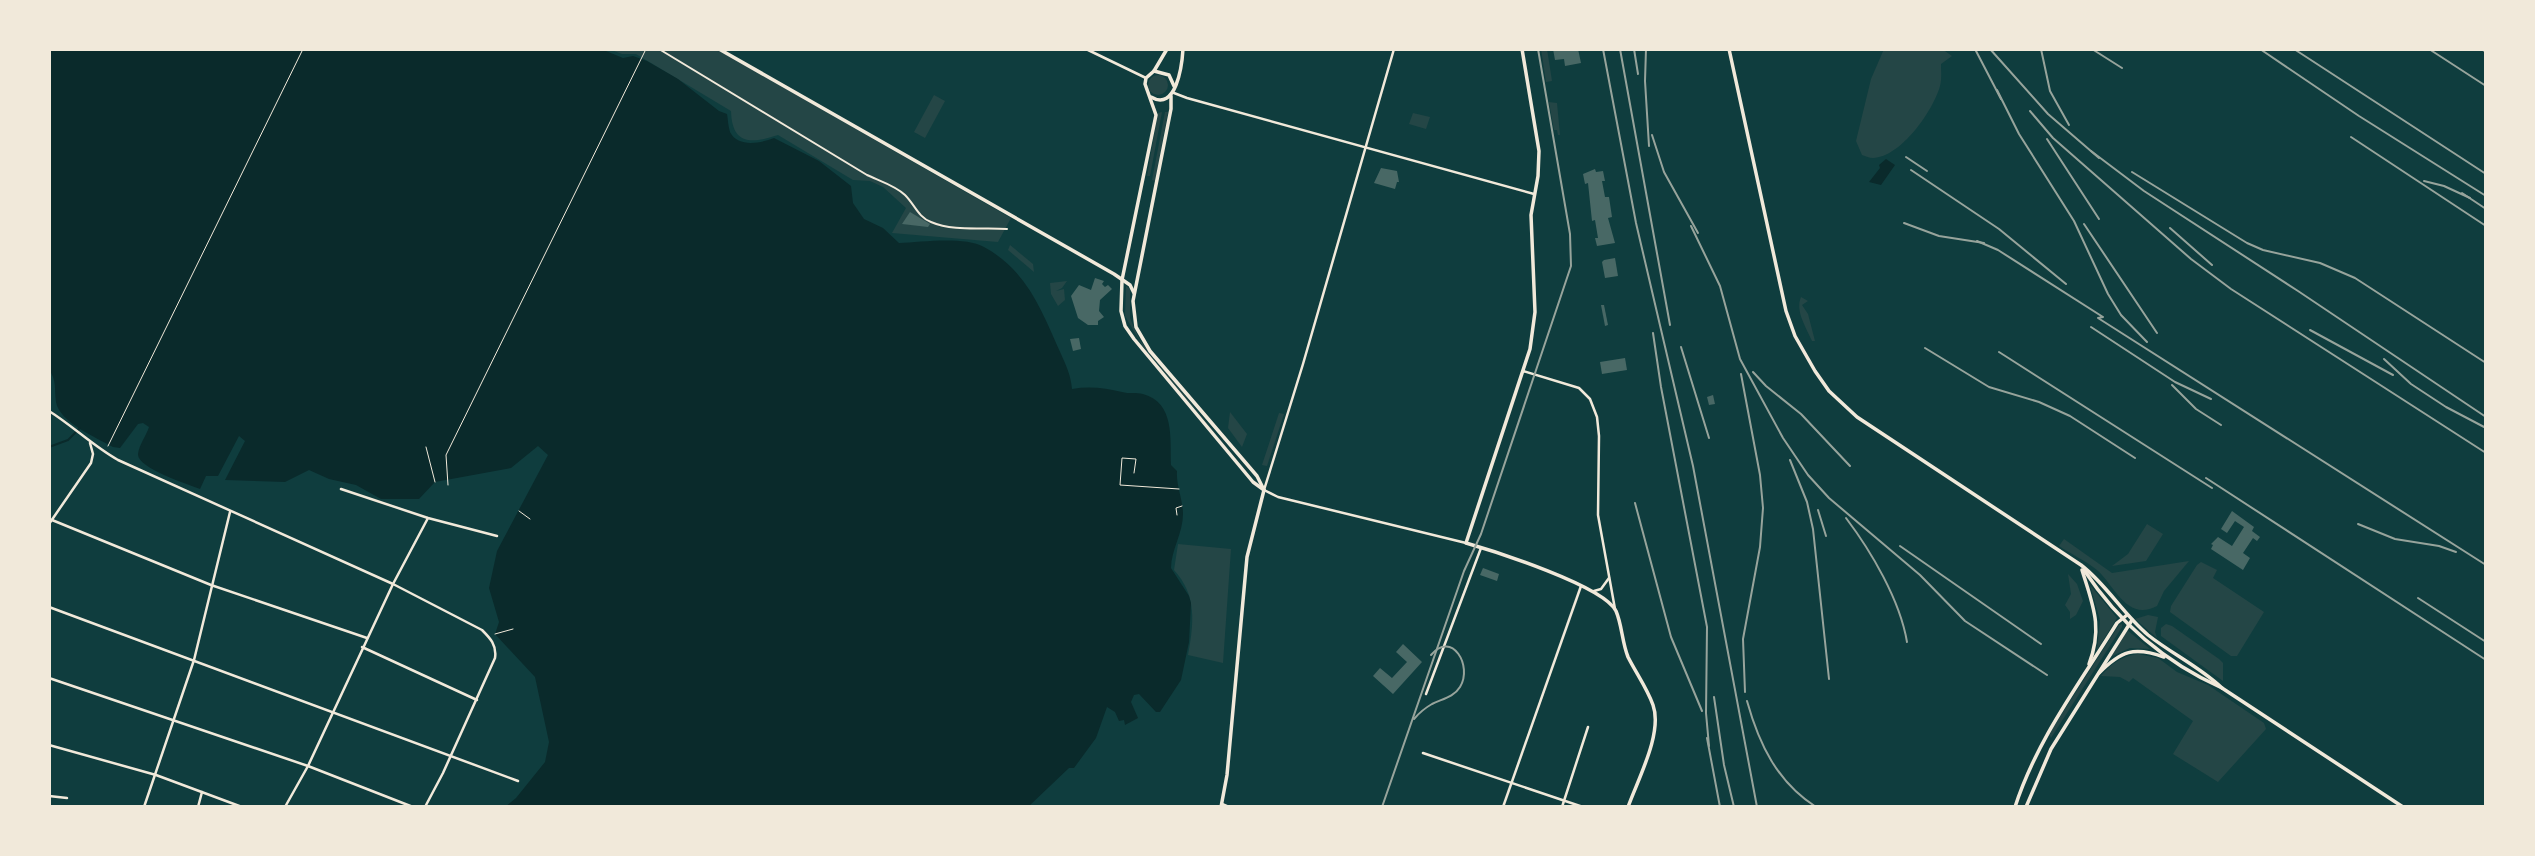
<svg xmlns="http://www.w3.org/2000/svg" width="2535" height="856" font-family="'PT Sans',sans-serif">
<style>
.green{fill:#244646}
.water{fill:#0a2a2b}
.lines{fill:none;stroke-linecap:round;stroke-linejoin:round}
.stream{stroke:#0a2a2b;stroke-width:2}
.building{fill:#486865}
.path{stroke:#f1e9da;stroke-width:1}
.pedestrian{stroke:#f1e9da;stroke-width:2}
.minor{stroke:#f1e9da;stroke-width:2.5}
.tertiary{stroke:#f1e9da;stroke-width:2.5}
.secondary{stroke:#f1e9da;stroke-width:3.5}
.primary{stroke:#f1e9da;stroke-width:3.5}
.tram{stroke:#97a49c;stroke-width:2}
.rail{stroke:#97a49c;stroke-width:2}
</style>
<rect width="100%" height="100%" fill="#0f3d3e"/>
<g class="green">
<path d="M609,49H716L1011,218L998,242L892,233L906,208L883,187L870,181L853,180L778,135C751,144 732,145 731,111L636,54H622Z"/>
<path d="M1541,49H1547L1552,81L1546,82Z"/>
<path d="M1884,49H1942L1952,56L1941,64C1941,71 1942,79 1940,86C1933,111 1901,157 1873,158C1869,158 1866,156 1862,155L1856,141L1871,79Z"/>
<circle cx="1158" cy="85" r="10"/>
<path d="M934,95L945,101L925,138L914,132Z"/>
<path d="M1549,102L1557,103L1560,135H1558L1557,130H1554Z"/>
<path d="M1162,112L1150,176H1147L1158,113Z"/>
<path d="M1165,112H1168L1155,181L1152,180Z"/>
<path d="M1413,113L1430,117L1426,129L1409,124Z"/>
<path d="M1010,245L1033,264L1034,272L1008,250Z"/>
<path d="M1067,281L1062,288L1056,291L1064,289L1065,300L1058,306L1051,294L1050,283Z"/>
<path d="M1126,286L1130,289V318L1139,339L1251,477L1142,345L1125,316Z"/>
<path d="M1801,297L1808,301L1802,305L1808,314L1815,341H1812C1806,327 1795,311 1801,297Z"/>
<path d="M1230,412L1247,434L1242,447L1228,428Z"/>
<path d="M1279,413L1284,414L1267,466L1262,465Z"/>
<path d="M2147,524L2163,534L2146,561L2112,566L2128,554Z"/>
<path d="M2064,539L2112,573L2189,561L2164,591L2157,606C2127,622 2115,586 2097,570C2086,561 2071,554 2059,546Z"/>
<path d="M1178,544L1231,549L1223,663L1188,655C1194,623 1197,595 1174,570Z"/>
<path d="M2201,562L2217,570L2213,578L2264,612L2237,656H2231L2170,612L2171,606L2197,565Z"/>
<path d="M2068,574L2077,584L2083,601L2076,615L2070,619V612L2065,605L2071,594Z"/>
<path d="M2090,585L2117,618L2097,650L2100,620Z"/>
<path d="M2148,615L2158,617L2155,632L2157,638L2135,619Z"/>
<path d="M2122,624V627L2051,738L2049,734L2119,625Z"/>
<path d="M2166,624L2172,626L2219,659L2223,663V681L2161,636V628Z"/>
<path d="M2127,630L2150,649L2130,648L2110,657Z"/>
<path d="M2138,654L2158,658L2177,672L2208,685L2264,723L2266,729L2218,782L2173,754L2193,721L2133,678L2129,682L2120,677L2101,676C2112,663 2122,656 2138,654Z"/>
</g>
<g class="water">
<path d="M49,49H601L623,58L633,56L647,61L678,79L719,111L727,114C728,119 728,126 730,132C738,148 761,143 774,138L819,161L851,186L853,203L864,219L883,228L899,243C922,242 964,236 984,247C1028,271 1042,312 1061,354C1066,365 1071,376 1072,389C1089,386 1106,388 1122,392C1129,394 1136,392 1143,394C1175,403 1170,438 1171,465L1177,471C1176,486 1183,499 1183,514C1183,533 1171,550 1171,568L1189,596L1191,603L1189,642L1181,680L1160,712H1156L1139,694L1134,695L1131,702L1138,718L1125,725L1124,720L1119,721L1115,712L1107,707L1096,738L1074,768H1069L1028,807H505L516,798L545,762L549,742L535,677L495,634L499,622L489,588L497,551L548,455L538,446L511,468L435,482L419,499H381L356,485L329,479L309,470L285,482L225,480L245,441L239,436L218,476H206L200,489C188,484 137,468 138,454C139,445 146,436 149,427L143,423L138,424L120,448L113,447C97,438 59,422 56,402C54,389 57,380 49,370Z"/>
<path d="M1886,159L1895,165L1881,185L1869,182L1880,168L1879,165Z"/>
</g>
<g class="lines">
<path class="stream" d="M49,447L68,440L80,428"/>
</g>
<g class="building">
<path d="M1553,49H1578L1581,63L1565,66L1564,59L1555,60Z"/>
<path d="M1381,168L1397,171L1399,182H1397L1395,189L1374,183Z"/>
<path d="M1595,169L1596,172L1603,171L1605,181H1602L1605,197H1609L1612,217L1608,218L1615,243L1597,246L1595,238H1598L1595,220L1592,221L1588,183L1585,184L1583,174Z"/>
<path d="M910,212L930,224L928,227L902,224Z"/>
<path d="M1615,258L1618,276L1605,278L1602,262L1604,260Z"/>
<path d="M1095,278L1104,281L1102,284L1105,287L1108,285L1112,289L1100,300L1099,311L1104,317L1098,321V325H1088L1078,318L1071,296L1079,285L1091,290Z"/>
<path d="M1601,305H1604L1608,325L1605,326Z"/>
<path d="M1079,338L1081,349L1073,351L1070,339Z"/>
<path d="M1625,358L1627,370L1602,374L1600,362Z"/>
<path d="M1713,395L1715,404L1709,405L1707,397Z"/>
<path d="M2232,511L2254,527L2252,531L2260,537L2257,541L2253,538L2243,553L2250,558L2243,570L2211,549L2213,545L2211,544L2218,537L2232,546L2244,527L2235,521L2227,533L2221,529Z"/>
<path d="M1483,568L1499,574L1497,581L1480,575Z"/>
<path d="M1403,644L1422,662L1393,694L1373,676L1380,668L1392,678L1407,662L1396,652Z"/>
</g>
<g class="lines">
<g class="path">
<path d="M108,446L303,49"/>
<path d="M426,447L435,482"/>
<path d="M1134,473L1136,459L1122,458L1120,485L1179,489"/>
<path d="M448,485L446,455L646,49"/>
<path d="M519,511L530,519"/>
<path d="M1177,515L1176,508L1182,506"/>
<path d="M495,634L513,629"/>
</g>
<path class="pedestrian" d="M659,49L867,175C880,181 896,186 905,195C915,205 918,217 931,222C954,232 982,227 1007,229"/>
<g class="minor">
<path d="M1523,371L1579,388L1590,399L1597,417L1599,436L1598,515L1615,609"/>
<path d="M49,411C73,426 93,446 118,460L393,584L482,630C490,638 497,645 495,658L443,773L425,807"/>
<path d="M341,489L428,518L497,536"/>
<path d="M52,520L211,585L367,638"/>
<path d="M49,524L91,463L93,454L90,443"/>
<path d="M1594,591L1601,589L1609,578"/>
<path d="M49,607L518,781"/>
<path d="M362,647L477,700"/>
<path d="M49,678L308,766L413,807"/>
<path d="M1426,694L1481,548"/>
<path d="M49,745L156,775L242,807"/>
<path d="M1423,753L1583,807"/>
<path d="M49,796L67,798"/>
<path d="M1222,804L1229,807"/>
<path d="M144,807L194,660L230,512"/>
<path d="M198,807L202,792"/>
<path d="M285,807L308,766L393,584L428,518"/>
<path d="M1503,807L1581,586"/>
<path d="M1562,807L1588,727"/>
</g>
<g class="tertiary">
<path d="M1086,49L1146,78"/>
<path d="M1394,49L1303,364L1264,490L1278,497L1466,543"/>
<path d="M1174,93L1187,98L1534,194"/>
</g>
<g class="secondary">
<path d="M719,49L1114,274L1130,285L1134,293"/>
<path d="M1167,49L1154,71L1146,78L1145,84L1156,115L1122,280L1121,311L1125,326L1134,339L1253,482L1264,490"/>
<path d="M1522,49L1539,151L1538,176L1531,215L1535,312L1530,349L1466,543C1494,551 1604,586 1616,611C1622,625 1622,642 1628,657C1636,673 1647,688 1653,705C1663,733 1638,779 1628,807"/>
<path d="M1154,71L1169,75L1174,86"/>
<path d="M1171,96V109L1133,301L1136,327L1150,351L1257,476L1263,488"/>
<path d="M1151,97C1176,112 1182,66 1183,49"/>
<path d="M1221,807L1227,775L1247,557L1264,490"/>
</g>
<g class="primary">
<path d="M1729,49L1786,311L1795,336L1815,371L1829,391L1857,417L2081,565C2107,585 2123,614 2148,635C2172,654 2200,667 2222,688"/>
<path d="M2082,570C2093,606 2103,627 2089,664"/>
<path d="M2084,570C2119,623 2164,662 2222,688L2403,807"/>
<path d="M2099,673C2121,651 2134,646 2164,657"/>
<path d="M2015,807C2037,739 2080,683 2117,623L2127,615"/>
<path d="M2026,807L2051,749L2132,620"/>
</g>
<g class="tram">
<path d="M1414,719C1419,713 1425,708 1432,704C1442,699 1454,697 1460,687C1473,666 1452,630 1431,655"/>
<path d="M1382,807L1464,571L1481,534L1571,266L1570,234L1538,49"/>
</g>
<g class="rail">
<path d="M1603,49L1636,223L1693,466L1757,807"/>
<path d="M1620,49L1670,325"/>
<path d="M1634,49L1638,74"/>
<path d="M1646,49L1645,81L1649,146"/>
<path d="M1975,49L2001,99"/>
<path d="M1990,49L2048,114L2099,158"/>
<path d="M2041,49L2050,91L2069,125"/>
<path d="M2092,49L2122,68"/>
<path d="M2260,49L2359,116L2486,196"/>
<path d="M2294,49L2486,174"/>
<path d="M2429,49L2486,86"/>
<path d="M2481,49L2486,52"/>
<path d="M1997,90L2019,134L2074,221L2108,294L2121,315L2147,342"/>
<path d="M2030,111L2053,138L2191,259L2231,289L2486,453"/>
<path d="M1652,135L1664,172L1698,233"/>
<path d="M2351,137L2486,226"/>
<path d="M2047,139L2099,219"/>
<path d="M2091,151L2144,191L2298,291L2486,417"/>
<path d="M1906,157L1927,171"/>
<path d="M1911,170L1999,229L2066,284"/>
<path d="M2132,172L2247,243L2263,250L2320,263L2355,278L2486,363"/>
<path d="M2424,181L2444,186L2470,198"/>
<path d="M2462,193L2486,209"/>
<path d="M1904,223L1939,236L1984,243"/>
<path d="M2084,224L2157,333"/>
<path d="M1691,226L1720,286L1740,359L1783,438L1808,475L1829,498L1920,575L1965,621L2047,675"/>
<path d="M2170,228L2212,265"/>
<path d="M1977,241L1998,250L2103,317L2098,318L2486,565"/>
<path d="M2091,327L2175,382L2211,399"/>
<path d="M2310,330L2393,375"/>
<path d="M1653,333L1661,387L1707,627L1706,713L1709,746"/>
<path d="M1681,347L1709,438"/>
<path d="M1925,348L1989,387L2039,402L2070,416L2135,458"/>
<path d="M1999,352L2212,488"/>
<path d="M2384,359L2411,384L2446,407L2486,428"/>
<path d="M1753,372L1766,386L1801,414L1850,466"/>
<path d="M1741,374L1760,475L1763,508L1760,547L1743,639L1745,692"/>
<path d="M2172,385L2196,409L2221,425"/>
<path d="M1790,460L1807,502L1813,529L1829,679"/>
<path d="M2206,478L2486,660"/>
<path d="M1635,503L1671,637L1702,711"/>
<path d="M1818,510L1826,536"/>
<path d="M1846,518C1871,551 1900,600 1907,642"/>
<path d="M2358,524L2395,539L2439,546L2456,552"/>
<path d="M1900,546L2041,644"/>
<path d="M2418,598L2486,642"/>
<path d="M1714,697L1724,765L1734,807"/>
<path d="M1747,701C1759,744 1777,782 1816,807"/>
<path d="M1707,738L1720,807"/>
</g>
</g>
<rect width="2535" height="856" fill="none" stroke="#f1e9da" stroke-width="102"/>
</svg>
